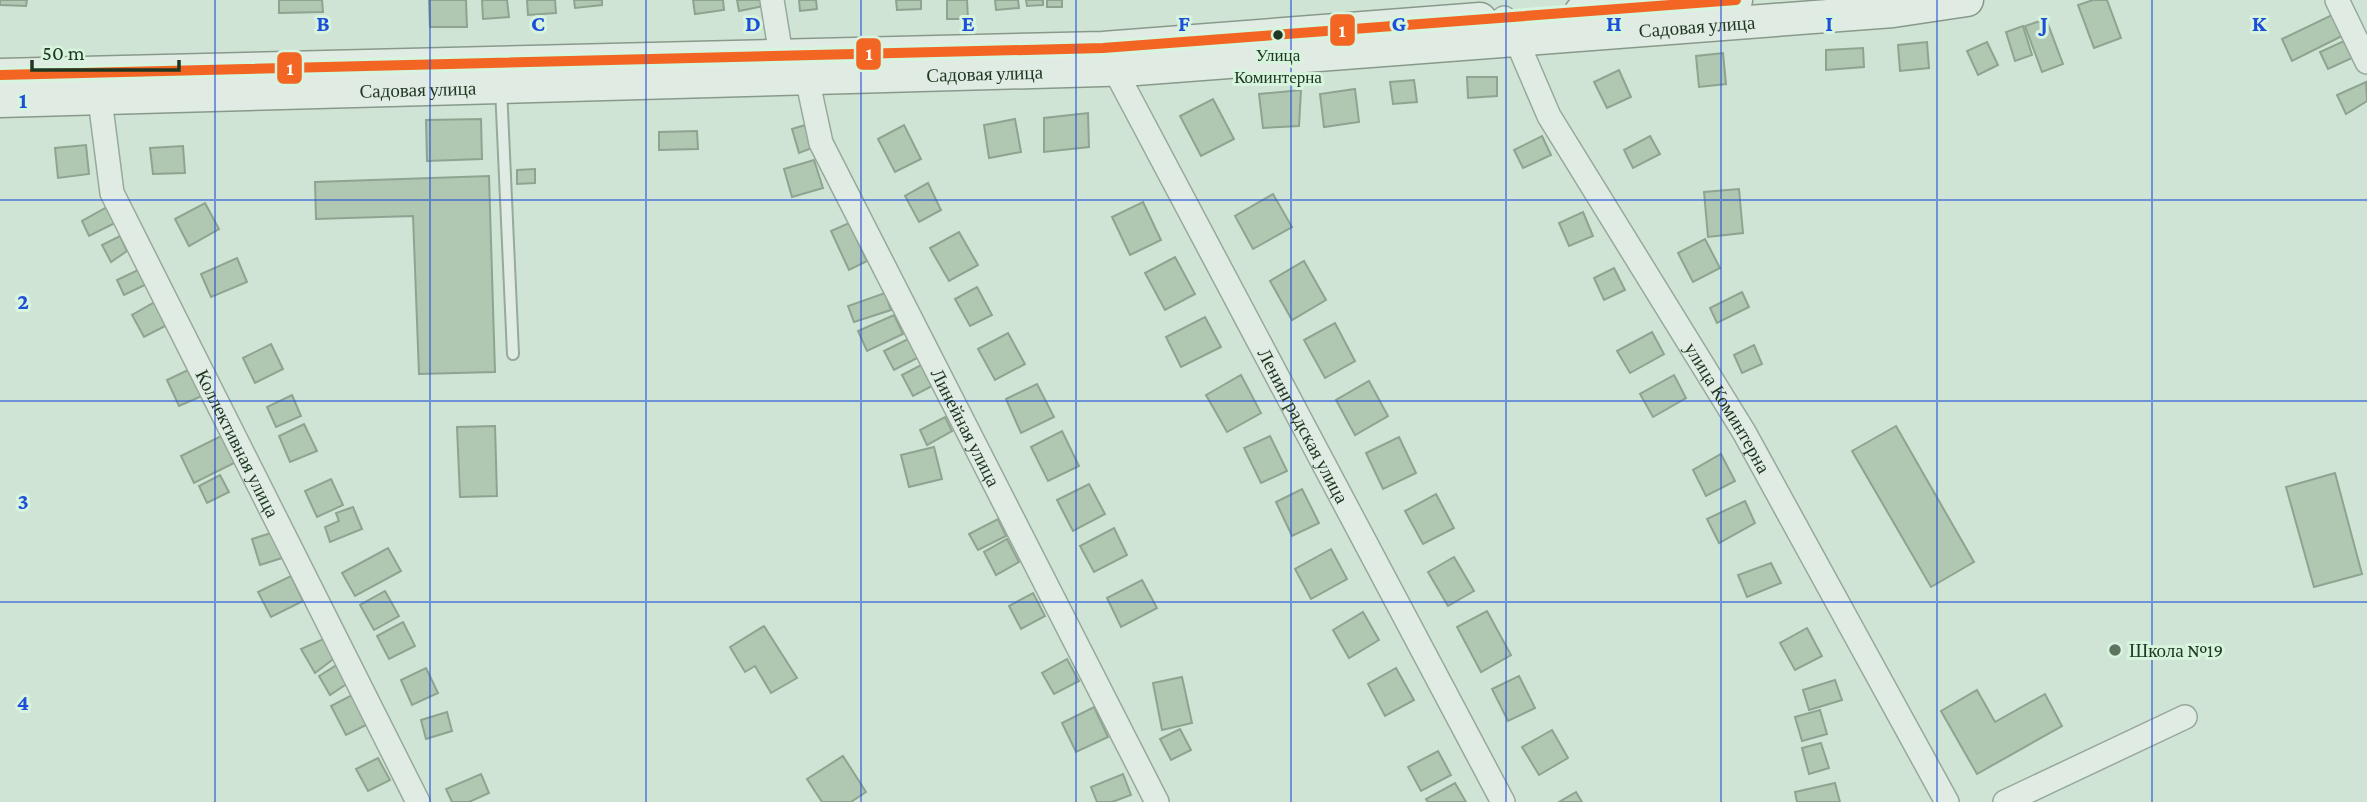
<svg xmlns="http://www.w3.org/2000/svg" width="2367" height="802" font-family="'Crimson Pro',serif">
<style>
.building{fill:#b0c7b2;stroke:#8fa490;stroke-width:2}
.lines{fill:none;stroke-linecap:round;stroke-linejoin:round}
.lane-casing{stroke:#97a99b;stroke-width:14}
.street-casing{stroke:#97a99b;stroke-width:26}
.secondary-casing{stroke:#88998a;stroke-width:35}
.lane{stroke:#e0ece3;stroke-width:10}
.street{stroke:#e0ece3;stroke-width:23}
.secondary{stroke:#e0ece3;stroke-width:32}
.bus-1-casing{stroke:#d6f4de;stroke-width:16}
.bus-1{stroke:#f26522;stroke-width:10}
.grid{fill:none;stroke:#1d4ed8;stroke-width:2;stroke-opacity:0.55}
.bus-dot{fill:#203721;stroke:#d6f4de;stroke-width:2.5}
.poi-dot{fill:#5d7460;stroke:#d6f4de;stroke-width:2.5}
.labels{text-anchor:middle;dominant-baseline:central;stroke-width:6;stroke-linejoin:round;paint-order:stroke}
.bus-label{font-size:17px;fill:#203721;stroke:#d6f4de}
.street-label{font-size:19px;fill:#203721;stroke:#d6f4de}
.poi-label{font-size:19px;fill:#203721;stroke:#d6f4de;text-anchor:start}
.grid-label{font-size:23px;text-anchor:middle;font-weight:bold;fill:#1d4ed8;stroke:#d6f4de;stroke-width:6;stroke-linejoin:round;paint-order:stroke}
.line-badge{stroke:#d6f4de;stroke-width:2.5}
.badge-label{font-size:19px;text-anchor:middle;font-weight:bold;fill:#fff}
</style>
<rect width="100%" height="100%" fill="#cfe4d4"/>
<g class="building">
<path d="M0,0H27L26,6L0,5Z"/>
<path d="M279,0H322L323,12L279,13Z"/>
<path d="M429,0H466L467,27H430Z"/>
<path d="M482,0H507L509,17L483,19Z"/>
<path d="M527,0H555L556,13L528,15Z"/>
<path d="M574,0H602V5L575,8Z"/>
<path d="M693,0H723L724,10L695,14Z"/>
<path d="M737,0H762L764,6L739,11Z"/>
<path d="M799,0H816L817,9L800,11Z"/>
<path d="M896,0H921V9L897,10Z"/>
<path d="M947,0H967L968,19H947Z"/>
<path d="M995,0H1018L1019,8L996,10Z"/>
<path d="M1026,0H1043V5L1027,6Z"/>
<rect x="1047" y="0" width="15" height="7"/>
<path d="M2093,0H2107L2121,38L2094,48L2078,5Z"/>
<path d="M2332,15L2342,36L2292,61L2282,39Z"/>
<path d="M2046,19L2063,64L2042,72L2025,26Z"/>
<path d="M2023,26L2032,55L2015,61L2006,32Z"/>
<path d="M2344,41L2352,58L2328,69L2320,52Z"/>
<path d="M1927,42L1929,68L1900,71L1898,45Z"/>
<path d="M1987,42L1998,65L1978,75L1967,51Z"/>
<path d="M1863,48L1864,67L1826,70V50Z"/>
<path d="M1723,53L1726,84L1699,87L1696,56Z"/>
<path d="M1619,70L1631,97L1607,108L1594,82Z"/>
<path d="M1467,77H1497V96L1468,98Z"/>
<path d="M1414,80L1417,102L1393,104L1390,82Z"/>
<path d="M2366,82L2367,101L2346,114L2337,95Z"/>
<path d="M1355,89L1359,122L1324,127L1320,94Z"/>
<path d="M1301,90L1299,126L1263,128L1259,94Z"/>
<path d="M1213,99L1234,139L1201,156L1180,116Z"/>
<path d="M1088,113L1089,147L1044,152V118Z"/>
<path d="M481,119L482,159L427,161L426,120Z"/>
<path d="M1015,119L1021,152L989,158L984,125Z"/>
<path d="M805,125L812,148L799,153L792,129Z"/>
<path d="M904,125L921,159L895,172L878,139Z"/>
<path d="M697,131L698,149L659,150V132Z"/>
<path d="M1542,136L1551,155L1523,168L1514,150Z"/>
<path d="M1650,136L1660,154L1633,168L1624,150Z"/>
<path d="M86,145L89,174L58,178L55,148Z"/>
<path d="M183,146L185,173L153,174L150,148Z"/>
<path d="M814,160L823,188L792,197L784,169Z"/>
<path d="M535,169V183L517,184V170Z"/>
<path d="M489,176L495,372L419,374L413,216L316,219L315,182Z"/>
<path d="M928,183L941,210L919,222L905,196Z"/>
<path d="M1739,189L1743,233L1708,237L1704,192Z"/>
<path d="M1273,194L1292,227L1253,249L1235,216Z"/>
<path d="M1143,202L1161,240L1130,255L1112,217Z"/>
<path d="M205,203L219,229L189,246L175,219Z"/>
<path d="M109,206L117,222L89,236L82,221Z"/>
<path d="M1583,212L1593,236L1569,246L1559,223Z"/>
<path d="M849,223L867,261L849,270L831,231Z"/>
<path d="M959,232L978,265L949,281L930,248Z"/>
<path d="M120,236L127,251L111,262L102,245Z"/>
<path d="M1705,239L1720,268L1693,282L1678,253Z"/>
<path d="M1175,257L1195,294L1165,310L1145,273Z"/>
<path d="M237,258L247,282L211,297L201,274Z"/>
<path d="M1304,261L1326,300L1292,320L1270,281Z"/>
<path d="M1614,268L1625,290L1604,300L1594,278Z"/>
<path d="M140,269L147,284L124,295L117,280Z"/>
<path d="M977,287L992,315L970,326L955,299Z"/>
<path d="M1742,292L1749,307L1717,323L1710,308Z"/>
<path d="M885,293L891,310L854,322L848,306Z"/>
<path d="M155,302L167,325L144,337L132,315Z"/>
<path d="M894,315L903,334L867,351L858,331Z"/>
<path d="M1205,317L1221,347L1181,367L1166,337Z"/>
<path d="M1335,323L1355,361L1325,378L1304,340Z"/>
<path d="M1652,332L1664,354L1630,373L1617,351Z"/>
<path d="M1008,333L1025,364L995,380L978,349Z"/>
<path d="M910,338L919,357L894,370L884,351Z"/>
<path d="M271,344L283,369L255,383L243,358Z"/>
<path d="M1754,345L1762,364L1742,373L1734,355Z"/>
<path d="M921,365L932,386L913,396L902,375Z"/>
<path d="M190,369L202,396L179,406L167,380Z"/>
<path d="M1241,375L1261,413L1227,432L1206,395Z"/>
<path d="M1674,375L1686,398L1653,417L1640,394Z"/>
<path d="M1369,381L1388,416L1355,435L1336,400Z"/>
<path d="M1037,384L1054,417L1021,433L1006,399Z"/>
<path d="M292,395L301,416L276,427L267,407Z"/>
<path d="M945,417L952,431L927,445L920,430Z"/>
<path d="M304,424L317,451L290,462L279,436Z"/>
<path d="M495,426L497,496L460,497L457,427Z"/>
<path d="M1896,426L1974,562L1931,587L1852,451Z"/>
<path d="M1062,431L1079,466L1048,481L1031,447Z"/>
<path d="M225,434L238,461L194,483L181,456Z"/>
<path d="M1270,436L1287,471L1261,483L1244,448Z"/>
<path d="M1399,437L1416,473L1383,489L1366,453Z"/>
<path d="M934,447L942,479L909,487L901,455Z"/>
<path d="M1721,454L1735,481L1706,496L1693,470Z"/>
<path d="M2335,473L2362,574L2314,587L2286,487Z"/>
<path d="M220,475L229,492L207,503L199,486Z"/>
<path d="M331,479L343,505L317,517L305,491Z"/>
<path d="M1089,484L1105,514L1073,531L1057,500Z"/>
<path d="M1302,489L1319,523L1292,536L1276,502Z"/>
<path d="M1436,494L1454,528L1423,544L1405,511Z"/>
<path d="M1745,501L1755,523L1719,543L1707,519Z"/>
<path d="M353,507L362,529L330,542L325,527L339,521L336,513Z"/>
<path d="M998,519L1006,536L978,550L969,534Z"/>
<path d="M1114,528L1127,555L1094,572L1080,546Z"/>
<path d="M274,532L282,558L260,565L252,539Z"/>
<path d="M1007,539L1019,562L996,575L984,552Z"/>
<path d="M388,548L401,571L355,596L342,573Z"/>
<path d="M1331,549L1347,579L1311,599L1295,569Z"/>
<path d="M1454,557L1474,591L1448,606L1428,572Z"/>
<path d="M1771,563L1781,583L1747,597L1738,575Z"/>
<path d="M291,576L303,601L271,617L258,592Z"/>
<path d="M1142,580L1157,608L1121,627L1107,598Z"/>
<path d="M385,591L399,616L374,630L360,605Z"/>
<path d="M1033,593L1045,616L1021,629L1009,606Z"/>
<path d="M1487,611L1511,655L1481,672L1457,627Z"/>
<path d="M1363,612L1379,640L1349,658L1333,630Z"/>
<path d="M403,622L415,646L389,659L377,636Z"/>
<path d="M764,626L797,678L771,693L755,666L745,672L730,647Z"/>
<path d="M1807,628L1822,656L1795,670L1780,643Z"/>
<path d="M328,637L336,657L315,673L301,649Z"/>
<path d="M1067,659L1079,681L1054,694L1042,673Z"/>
<path d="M340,663L351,681L330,695L319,676Z"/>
<path d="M426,668L438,693L412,705L401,680Z"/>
<path d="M1396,668L1414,700L1385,716L1368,684Z"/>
<path d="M1519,676L1535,708L1508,721L1492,689Z"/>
<path d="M1182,677L1192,723L1162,730L1153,683Z"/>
<path d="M1835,680L1842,700L1809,710L1803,690Z"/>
<path d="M1977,690L1995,722L2045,694L2062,726L1977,774L1941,711Z"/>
<path d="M354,694L370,723L346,735L331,706Z"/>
<path d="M1094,707L1108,737L1076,752L1062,723Z"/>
<path d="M1820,710L1827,734L1802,741L1795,717Z"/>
<path d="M447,712L452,731L426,739L421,720Z"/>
<path d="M1180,729L1191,750L1171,760L1160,739Z"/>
<path d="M1552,730L1568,758L1539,775L1522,747Z"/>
<path d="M1821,743L1829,768L1809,774L1802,748Z"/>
<path d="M1438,751L1451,775L1421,791L1408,767Z"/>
<path d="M843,756L866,792L851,802H822L807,779Z"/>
<path d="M378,758L390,780L368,791L356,769Z"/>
<path d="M481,774L489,793L469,802H452L446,789Z"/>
<path d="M1123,774L1131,795L1112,802H1097L1091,787Z"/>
<path d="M1455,783L1466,802H1428L1426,799Z"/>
<path d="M1835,783L1840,802H1797L1795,792Z"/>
<path d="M1576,792L1582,802H1559Z"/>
</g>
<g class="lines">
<g class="lane-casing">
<path id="lane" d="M501,88L513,354"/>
</g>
<g class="street-casing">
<g id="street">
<path id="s1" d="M772,0L781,55L807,78L821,143L1157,802"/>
<path d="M2337,0L2367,62"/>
<path id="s2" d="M1504,18L1516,39L1549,116L1744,432L1947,802"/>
<path id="s3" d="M1109,59L1503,802"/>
<path id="s4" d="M98,84L112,193L418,802"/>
<path d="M2005,802L2185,717"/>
</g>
</g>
<g class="secondary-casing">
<g id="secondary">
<path d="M1581,12L1736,0"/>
<path d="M0,75L1103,48L1480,19"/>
<path id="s5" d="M0,101L1136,69L1893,11L1967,0"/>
</g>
</g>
<use href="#lane" class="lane"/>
<use href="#street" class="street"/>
<use href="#secondary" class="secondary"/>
<g class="bus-1-casing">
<path id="bus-1" d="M0,75L1103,48L1736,0"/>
</g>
<use href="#bus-1" class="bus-1"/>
</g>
<path class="grid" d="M215,0V802M430,0V802M646,0V802M861,0V802M1076,0V802M1291,0V802M1506,0V802M1721,0V802M1937,0V802M2152,0V802M0,200H2367M0,401H2367M0,602H2367"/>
<circle class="bus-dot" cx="1278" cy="35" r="6"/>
<circle class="poi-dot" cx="2115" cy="650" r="7"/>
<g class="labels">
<g class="bus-label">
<text x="1278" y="55">Улица<tspan x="1278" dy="22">Коминтерна</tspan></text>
</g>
<g class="street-label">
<text stroke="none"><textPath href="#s5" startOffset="1699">Садовая улица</textPath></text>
<text stroke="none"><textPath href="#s5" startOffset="985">Садовая улица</textPath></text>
<text stroke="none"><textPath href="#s5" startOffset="418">Садовая улица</textPath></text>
<text stroke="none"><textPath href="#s2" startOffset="450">улица Коминтерна</textPath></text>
<text stroke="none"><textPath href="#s3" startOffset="415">Ленинградская улица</textPath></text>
<text stroke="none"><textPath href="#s1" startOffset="476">Линейная улица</textPath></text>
<text stroke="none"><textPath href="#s4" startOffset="390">Коллективная улица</textPath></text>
</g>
<g class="poi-label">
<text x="2129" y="650">Школа №19</text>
</g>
</g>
<g class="grid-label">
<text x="323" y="31">B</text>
<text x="538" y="31">C</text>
<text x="753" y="31">D</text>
<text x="968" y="31">E</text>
<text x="1184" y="31">F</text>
<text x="1399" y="31">G</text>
<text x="1614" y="31">H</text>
<text x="1829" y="31">I</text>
<text x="2044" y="31">J</text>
<text x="2259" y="31">K</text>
<text x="23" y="108">1</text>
<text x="23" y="309">2</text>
<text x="23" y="509">3</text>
<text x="23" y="710">4</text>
</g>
<g class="line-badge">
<rect x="1329" y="13" width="27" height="34" rx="7" fill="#f26522"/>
<rect x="855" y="37" width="27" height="34" rx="7" fill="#f26522"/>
<rect x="276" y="51" width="27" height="34" rx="7" fill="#f26522"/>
</g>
<g class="badge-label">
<text x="1342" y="37">1</text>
<text x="869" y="60">1</text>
<text x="290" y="75">1</text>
</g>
<path d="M32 60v10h147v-10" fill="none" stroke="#203721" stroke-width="3.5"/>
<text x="42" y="60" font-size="21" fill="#203721" stroke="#d6f4de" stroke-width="5" paint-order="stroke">50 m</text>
</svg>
